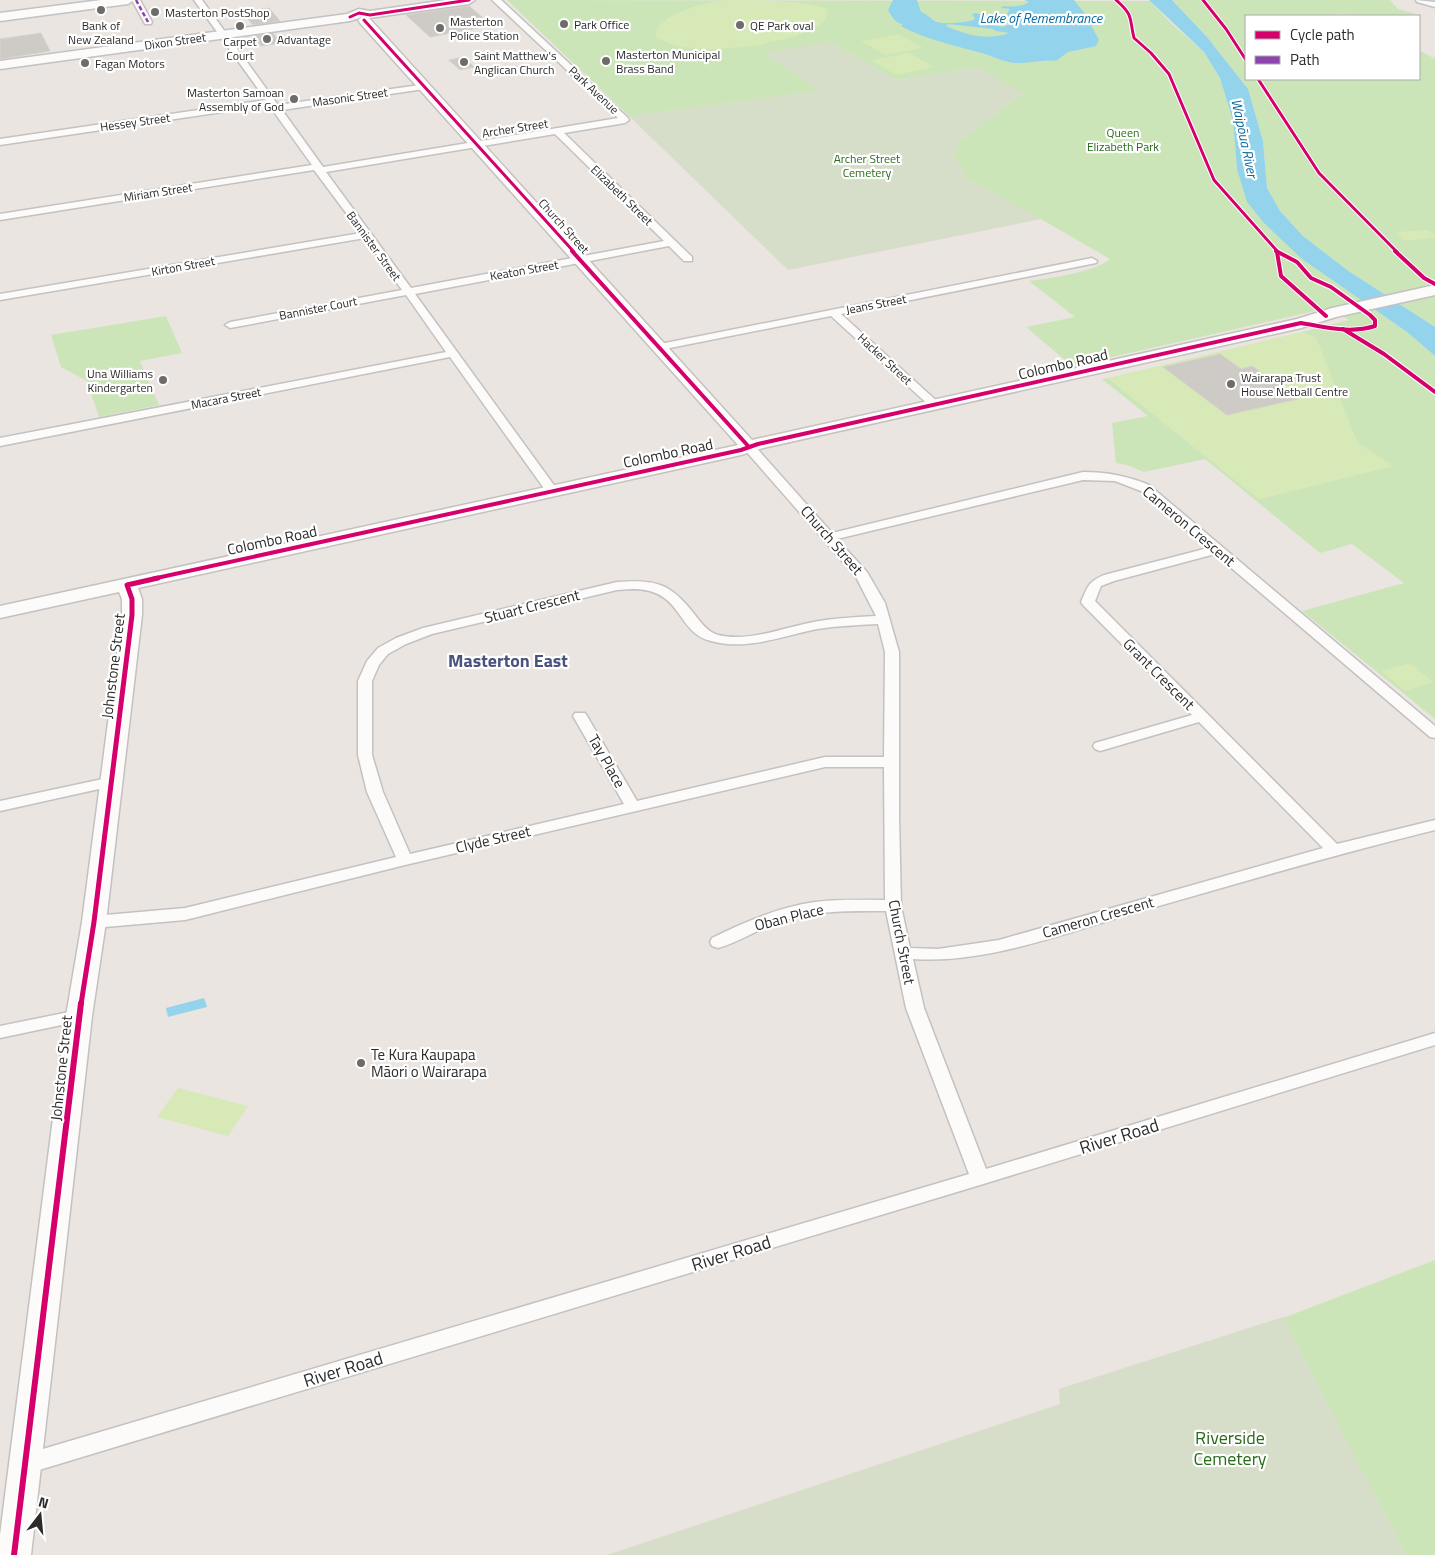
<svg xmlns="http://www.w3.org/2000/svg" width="1435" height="1555" font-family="'Titillium Web',sans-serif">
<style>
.green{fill:#cbe5b8}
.cemetery{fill:#d6ddc8}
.pitch{fill:#d6e9b6}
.water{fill:#93d4ec;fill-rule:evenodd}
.building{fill:#cecbc7;stroke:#d5d1cc}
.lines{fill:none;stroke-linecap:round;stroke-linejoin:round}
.street-casing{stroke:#c3c1c1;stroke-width:3}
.secondary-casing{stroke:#c3c1c1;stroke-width:3}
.street{fill:#fcfbfa;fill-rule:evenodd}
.secondary{fill:#fcfbfa;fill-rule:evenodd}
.quiet{stroke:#8e44ad;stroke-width:2.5;stroke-dasharray:4.5 2.5;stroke-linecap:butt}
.cycleway-far3-casing{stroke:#fff;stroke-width:5}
.cycleway-far2-casing{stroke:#fff;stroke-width:6}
.cycleway-far1-casing{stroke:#fff;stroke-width:8}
.cycleway-casing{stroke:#fff;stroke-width:9}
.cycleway-far3{stroke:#d6006c;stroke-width:3}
.cycleway-far2{stroke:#d6006c;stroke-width:4}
.cycleway-far1{stroke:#d6006c;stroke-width:5}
.cycleway{stroke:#d6006c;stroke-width:6}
.poi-dot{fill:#6e6c6a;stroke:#fff;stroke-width:2}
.labels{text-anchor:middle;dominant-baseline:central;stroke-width:4.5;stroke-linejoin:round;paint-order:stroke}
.far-poi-label{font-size:12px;fill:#2b2b2b;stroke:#fff;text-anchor:start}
.far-street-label{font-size:12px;fill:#2b2b2b;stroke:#fff}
.far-park-label{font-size:12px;fill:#296a19;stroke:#fff}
.far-water-label{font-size:14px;font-style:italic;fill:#0b6a9f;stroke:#fff}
.street-label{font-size:15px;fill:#2b2b2b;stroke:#fff}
.poi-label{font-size:15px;fill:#2b2b2b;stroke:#fff;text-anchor:start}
.quarter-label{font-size:18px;font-weight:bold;fill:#4a537d;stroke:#fff}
.near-street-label{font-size:18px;fill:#2b2b2b;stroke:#fff}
.near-park-label{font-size:18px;fill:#296a19;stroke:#fff}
</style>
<rect width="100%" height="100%" fill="#eae5e0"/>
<g class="green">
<path d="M507,0L1150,1L1171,23L1204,52L1220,78L1233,121L1237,169L1302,259L1407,332L1435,356V719L1302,611L1404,583L1352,544L1320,553L1205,459L1144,472L1127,465L1116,463L1112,423L1148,416L1102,379L1108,378L1259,499L1392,466L1357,442L1316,338L1302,332L1349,320L1328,308L1072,366L1026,327L1075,317L1029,281C1050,278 1095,272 1110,259L1039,218L967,179L954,157L960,140L1022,94L978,67L897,80L829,42L820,91L629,116Z"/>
<path d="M1172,0H1390L1398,9L1417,14L1390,16L1336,14V16H1246V79H1419V50L1435,59V284L1425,285L1435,292V327L1347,270L1303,236L1280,211L1267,188L1263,141L1248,89L1207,37Z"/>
<path d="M166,316L182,353L140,361L159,405L99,417L87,381L61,367L51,335Z"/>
<path d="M1435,1260V1555H1406L1283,1318Z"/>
</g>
<g class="cemetery">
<path d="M829,42L897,80L978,67L1023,93L960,140L954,157L967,179L1041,219L788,270L629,116L819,91L763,53Z"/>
<path d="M1283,1317L1406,1555H607L1060,1404L1059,1389Z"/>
</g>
<g class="pitch">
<path d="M725,0C747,0 815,0 828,10C827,15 827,20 822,23C797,45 679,62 655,35C659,13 705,3 725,0Z"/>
<path d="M899,34L923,48L885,55L861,41Z"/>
<path d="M909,53L934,67L896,75L871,60Z"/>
<path d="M1428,230L1435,236V238L1405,241L1396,232Z"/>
<path d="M1302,332L1316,338L1357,442L1393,466L1259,499L1108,378Z"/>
<path d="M1410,663L1433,682L1405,691L1381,671Z"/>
<path d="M178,1088L248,1106L228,1136L157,1117Z"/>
</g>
<g class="water">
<path d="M893,0H917L921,12C927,14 930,18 934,21C941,25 968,23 975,19L972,14L976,13L989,17H980L985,20L981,23L1003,27L1014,23L1004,20L1010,9L1001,8L1003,6C1012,7 1022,7 1029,2L1024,0H1074L1085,14L1099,40L1096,46L1068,52L1056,61C1042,59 1028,64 1014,63C1005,62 994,57 985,54C957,46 927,40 901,26L903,24C895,23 892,17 888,10ZM948,24L993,29L996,31L1009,33C987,41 967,35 946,26Z"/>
<path d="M1149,0H1172L1207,37L1248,89L1263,141L1267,188L1280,211L1303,236L1347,270L1435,327V356L1407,332L1302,259L1264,223L1247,202L1237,169L1233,121L1220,78L1204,52Z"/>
<path d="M204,998L207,1007L168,1017L166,1008Z"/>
</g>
<g class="building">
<path d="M469,6L489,23L485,24L488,26L430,37L406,15Z"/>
<path d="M269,8L280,21L253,25L242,12Z"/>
<path d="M41,33L50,51L0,59V39Z"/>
<path d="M273,33L281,43L261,46L253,36Z"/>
<path d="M464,57L474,67L460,70L449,60Z"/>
<path d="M1220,354L1241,369L1252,366L1298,399L1227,415L1163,367Z"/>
</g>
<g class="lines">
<g class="street-casing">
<g id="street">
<path d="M132,0H140L152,22L151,24H145Z"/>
<path d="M194,0H202L278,105L427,84V88L424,89L282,110L323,167L618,118L492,0H501L628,118L629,120L625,123L564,133L692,257V261H684L669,246L415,294L556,488L558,491L556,494H548L450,357L0,446V438L446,352L406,295L230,328L225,325L230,322L402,290L365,238L0,300V294L361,233L314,170L0,220V214L312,165L269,105L0,145V139L266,100ZM555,134L664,241L411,288L326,172Z"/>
<path d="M1416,0L1435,2V7L1417,2Z"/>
<path d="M1092,258L1097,261L1096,263L841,314L940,404L942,406L940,408H932L831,316L660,350L654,347L660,344Z"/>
<path d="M749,443L753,444L832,533L1083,472C1107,472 1128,476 1149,485L1435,726V738L1430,737L1215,554L1114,581L1101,586L1095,601L1337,844L1435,820V830C1333,855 1232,885 1131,914C1061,934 987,964 913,959L924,1008L986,1169L1435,1033V1045L980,1185L26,1474L18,1471L15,1464L18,1457L26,1454L969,1174L906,1008L886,911C849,911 814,910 779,922C758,929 739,942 718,948L712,946L710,942L712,938C744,922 779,907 815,902C838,899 861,900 885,900L884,767H825L405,865L185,920L94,928L88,926L86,922L88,918L94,916L185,908L396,857L367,792L358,755V681L367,661L378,648L396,638L423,628L617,582C657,579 671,584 695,615C701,623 708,632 718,635C750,643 787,626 819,621C838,618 857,617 876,616L856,577L745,450L743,447ZM1083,480L1115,481L1141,491L1208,548L1104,575C1088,582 1088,586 1081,602L1083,605L1192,715L1095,743L1093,746L1095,749L1100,751L1199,722L1323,848L999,940L938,949L910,948L901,906L899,816V652L885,603L867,572L837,539ZM632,589C684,589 675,632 711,641C746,651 783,636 817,629C837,626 858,625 878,624L885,652L884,757H825L637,801L587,716L585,713H575L573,716L624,804L410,854L383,792L372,755V681L379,665L388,654L406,644L432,634L617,590Z"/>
<path d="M112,777L117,779L120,782L117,785L0,811V801Z"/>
<path d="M79,1010L85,1012L88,1016L85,1020L0,1038V1026Z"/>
</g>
</g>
<g class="secondary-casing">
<g id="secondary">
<path d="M101,0H134L128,4L0,21V13Z"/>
<path d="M446,0H475L469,4L369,18L752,440L1297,319L1332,308L1435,285V295L1336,317L1301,328L763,448L741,455L138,588L142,599V615L106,922L92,1016L31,1555H0V1535L66,1016L82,922L122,615V599L119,592L0,618V606L738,445L360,23L358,20L362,17L350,21L0,69V61L347,14L359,9L370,11Z"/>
</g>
</g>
<use href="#street" class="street"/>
<use href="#secondary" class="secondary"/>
<path class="quiet" d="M136,0L148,22"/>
<g class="cycleway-far3-casing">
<g id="cycleway-far3">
<path d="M1116,0C1134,16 1129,17 1134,38L1151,53L1169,74L1214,180L1278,252"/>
<path d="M1203,0L1226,29L1246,60"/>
<path d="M350,17L359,13L370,15L469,0"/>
<path d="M364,20L574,252"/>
<path d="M1258,79L1319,173L1397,252"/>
</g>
</g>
<g class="cycleway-far2-casing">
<g id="cycleway-far2">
<path d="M572,251L749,447"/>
<path d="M1395,251L1424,278L1435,284"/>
<path d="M1277,252L1281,276L1326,316"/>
<path d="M1343,329L1384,354L1435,392"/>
<path d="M152,579L741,450L758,444L1301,323C1326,327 1350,334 1375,326V320L1370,315L1331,287L1311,278L1297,262L1276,251"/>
</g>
</g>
<g class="cycleway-far1-casing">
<path id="cycleway-far1" d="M81,1004L94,922L132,615V599L127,585L158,578"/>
</g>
<g class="cycleway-casing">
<path id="cycleway" d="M14,1555L81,1003"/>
</g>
<use href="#cycleway-far3" class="cycleway-far3"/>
<use href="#cycleway-far2" class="cycleway-far2"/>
<use href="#cycleway-far1" class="cycleway-far1"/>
<use href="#cycleway" class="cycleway"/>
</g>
<g class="poi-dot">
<circle cx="101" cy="10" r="5"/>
<circle cx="155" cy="12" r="5"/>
<circle cx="564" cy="24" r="5"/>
<circle cx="740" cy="25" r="5"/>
<circle cx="240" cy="26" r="5"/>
<circle cx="440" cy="28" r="5"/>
<circle cx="267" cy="39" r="5"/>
<circle cx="606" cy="61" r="5"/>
<circle cx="464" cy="62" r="5"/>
<circle cx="85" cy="63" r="5"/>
<circle cx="294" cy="99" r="5"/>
<circle cx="163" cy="380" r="5"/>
<circle cx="1231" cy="384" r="5"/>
<circle cx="361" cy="1063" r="5"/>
</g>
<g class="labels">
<g class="far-poi-label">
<text x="165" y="12">Masterton PostShop</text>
<text x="450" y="21">Masterton<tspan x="450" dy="14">Police Station</tspan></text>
<text x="574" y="24">Park Office</text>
<text x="101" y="25" text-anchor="middle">Bank of<tspan x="101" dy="14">New Zealand</tspan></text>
<text x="750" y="25">QE Park oval</text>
<text x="277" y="39">Advantage</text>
<text x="240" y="41" text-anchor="middle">Carpet<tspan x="240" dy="14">Court</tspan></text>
<text x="616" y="54">Masterton Municipal<tspan x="616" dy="14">Brass Band</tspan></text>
<text x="474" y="55">Saint Matthew's<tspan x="474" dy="14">Anglican Church</tspan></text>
<text x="95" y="63">Fagan Motors</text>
<text x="284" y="92" text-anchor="end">Masterton Samoan<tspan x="284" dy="14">Assembly of God</tspan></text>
<text x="153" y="373" text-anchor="end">Una Williams<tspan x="153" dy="14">Kindergarten</tspan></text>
<text x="1241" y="377">Wairarapa Trust<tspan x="1241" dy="14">House Netball Centre</tspan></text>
</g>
<g class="far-street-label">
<text transform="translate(175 41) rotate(-8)">Dixon Street</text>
<text transform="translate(594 90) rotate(43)">Park Avenue</text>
<text transform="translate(350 97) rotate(-8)">Masonic Street</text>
<text transform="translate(135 122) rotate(-8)">Hessey Street</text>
<text transform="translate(515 128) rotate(-9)">Archer Street</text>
<text transform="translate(158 192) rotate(-9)">Miriam Street</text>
<text transform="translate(622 195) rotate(44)">Elizabeth Street</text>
<text transform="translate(564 226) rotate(48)">Church Street</text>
<text transform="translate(374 246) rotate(54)">Bannister Street</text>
<text transform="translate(183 266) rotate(-10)">Kirton Street</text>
<text transform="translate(524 270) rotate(-10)">Keaton Street</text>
<text transform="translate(876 304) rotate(-11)">Jeans Street</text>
<text transform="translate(318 308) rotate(-11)">Bannister Court</text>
<text transform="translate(885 359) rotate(43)">Hacker Street</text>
<text transform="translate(226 398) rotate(-11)">Macara Street</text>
</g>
<g class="far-park-label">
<text x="1123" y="132">Queen<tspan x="1123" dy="14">Elizabeth Park</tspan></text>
<text x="867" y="158">Archer Street<tspan x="867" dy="14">Cemetery</tspan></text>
</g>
<g class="far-water-label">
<text x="1041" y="17">Lake of Remembrance</text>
<text transform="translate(1245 138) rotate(78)">Waipōua River</text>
</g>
<g class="street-label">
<text transform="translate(1063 364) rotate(-13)">Colombo Road</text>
<text transform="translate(668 453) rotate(-12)">Colombo Road</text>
<text transform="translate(1189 526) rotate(40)">Cameron Crescent</text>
<text transform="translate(272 540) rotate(-12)">Colombo Road</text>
<text transform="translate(832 540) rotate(49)">Church Street</text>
<text transform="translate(532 606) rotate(-14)">Stuart Crescent</text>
<text transform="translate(113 666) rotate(-83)">Johnstone Street</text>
<text transform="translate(1159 674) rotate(45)">Grant Crescent</text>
<text transform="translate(607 761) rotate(60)">Tay Place</text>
<text transform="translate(493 839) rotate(-13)">Clyde Street</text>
<text transform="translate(789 917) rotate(-14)">Oban Place</text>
<text transform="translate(1098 917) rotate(-16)">Cameron Crescent</text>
<text transform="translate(902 942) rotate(79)">Church Street</text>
<text transform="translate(61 1068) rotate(-84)">Johnstone Street</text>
</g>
<g class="poi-label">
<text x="371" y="1054">Te Kura Kaupapa<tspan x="371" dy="17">Māori o Wairarapa</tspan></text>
</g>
<g class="quarter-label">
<text x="508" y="660">Masterton East</text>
</g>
<g class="near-street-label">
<text transform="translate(1119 1136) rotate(-17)">River Road</text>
<text transform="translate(731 1253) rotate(-17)">River Road</text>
<text transform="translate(343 1369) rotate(-17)">River Road</text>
</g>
<g class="near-park-label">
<text x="1230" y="1437">Riverside<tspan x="1230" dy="21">Cemetery</tspan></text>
</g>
</g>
<rect x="1245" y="15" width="175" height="65" fill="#ffffff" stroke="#aaaaaa"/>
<rect x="1255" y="31" width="25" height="8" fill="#d6006c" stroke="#aaaaaa"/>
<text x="1290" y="40" font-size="15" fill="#2b2b2b">Cycle path</text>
<rect x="1255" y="56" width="25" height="8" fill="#8e44ad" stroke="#aaaaaa"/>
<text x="1290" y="65" font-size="15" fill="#2b2b2b">Path</text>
<g transform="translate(40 1515) rotate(16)" stroke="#ffffff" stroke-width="4" paint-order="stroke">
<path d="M0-4L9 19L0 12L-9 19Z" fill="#2b2b2b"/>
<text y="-8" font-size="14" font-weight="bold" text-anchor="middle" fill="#2b2b2b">N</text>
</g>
</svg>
